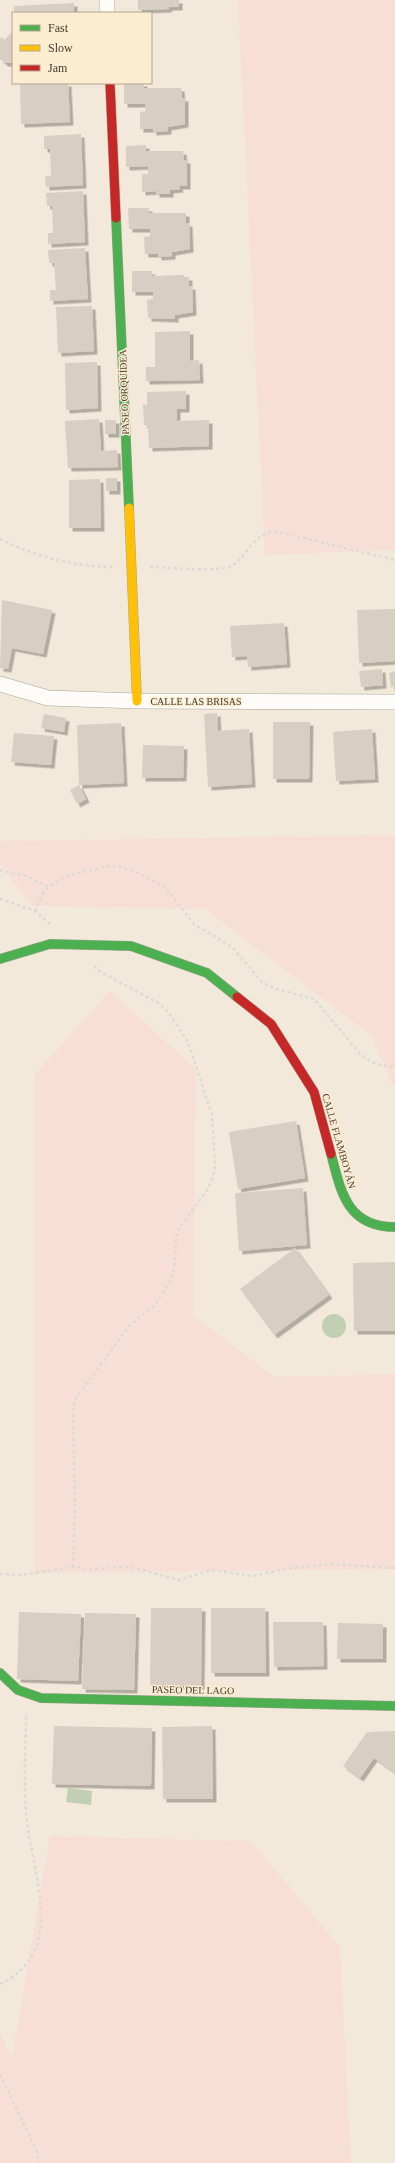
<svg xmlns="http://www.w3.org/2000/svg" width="395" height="2163" font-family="Georgia,serif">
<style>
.green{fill:#f8dfd5}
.water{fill:#c1cfb2}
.building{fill:#d8cec4;filter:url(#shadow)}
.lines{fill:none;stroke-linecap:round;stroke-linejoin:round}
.street-casing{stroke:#a9a397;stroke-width:16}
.fast-casing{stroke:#a9a397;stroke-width:10}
.slow-casing{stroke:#a9a397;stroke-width:10}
.jam-casing{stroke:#a9a397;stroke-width:10}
.path{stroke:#dddad5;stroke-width:2.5;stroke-dasharray:3 3;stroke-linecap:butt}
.street{stroke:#fdfcf9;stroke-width:15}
.fast{stroke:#4caf50;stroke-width:9}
.slow{stroke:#ffc107;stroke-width:9}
.jam{stroke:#c62828;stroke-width:9}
.labels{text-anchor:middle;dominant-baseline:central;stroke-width:3;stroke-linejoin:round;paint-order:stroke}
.street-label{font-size:10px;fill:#423b30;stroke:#fcecd0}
</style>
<defs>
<filter id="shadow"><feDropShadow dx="3.5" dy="3.5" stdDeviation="0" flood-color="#0004"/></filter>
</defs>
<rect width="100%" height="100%" fill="#f2e9da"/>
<g class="green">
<path d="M238,0H395V550L265,555Z"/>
<path d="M395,835V1090L371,1035L205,909L32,906L0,864V841Z"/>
<path d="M110,991L196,1069L193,1315L275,1377L395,1374V1569L34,1573V1075Z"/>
<path d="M50,1836L251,1841L340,1947L351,2163H0V2033L12,2058Z"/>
</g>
<g class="water">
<circle cx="334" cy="1326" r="12"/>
<path d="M68,1788L92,1791L91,1805L66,1802Z"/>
</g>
<g class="building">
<path d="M138,0H179V7H168L169,9L138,10Z"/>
<path d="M74,3V13H14V6Z"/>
<path d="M13,31V63H5L0,59V39L2,37L4,40Z"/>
<path d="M20,83H68L70,122L21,124Z"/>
<path d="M124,83H144V88H181L182,98H185V124L168,127V131L153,132V129H140V112L146,111L145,104H124Z"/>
<path d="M81,134L83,185L46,187L45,176H51L50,149H44V136Z"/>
<path d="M146,145V151H183L184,160H187V186H179L180,189L170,190V194H156V191L142,192V174H148V166L126,167V146Z"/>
<path d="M83,191L85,242L48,244V233H53L52,206H47L46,193Z"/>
<path d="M128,208H149V213H186V223H189L190,249L172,252V256L158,257V254H145L144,237L150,236V229H129Z"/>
<path d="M85,248L88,299L50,301V290H56L54,263H49L48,250Z"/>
<path d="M132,271H152V276L184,275V277H189V286H192L193,312L175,315V319L148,318L147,300L153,299V292H132Z"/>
<path d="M92,306L94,351L58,353L56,307Z"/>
<path d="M190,331V361L199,360L200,380L146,381V367H155V332Z"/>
<path d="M97,362L98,408L66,410L65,363Z"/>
<path d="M186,391V409H177V421L209,420V446L149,448L148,425H144L143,404L147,405V392Z"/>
<path d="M99,419L101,451L117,450L118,467L68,468L65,421Z"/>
<rect x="105" y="420" width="11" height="14"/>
<rect x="106" y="478" width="11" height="13"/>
<path d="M100,479L101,528H69V480Z"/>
<path d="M2,600L52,610L43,654L12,648L8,669L0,668Z"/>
<path d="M395,609V661L359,663L357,610Z"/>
<path d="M284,623L287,664L248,667L247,656L232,657L230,626Z"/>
<path d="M382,669L383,685L361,687L359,671Z"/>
<path d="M395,671V686L391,687L389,673Z"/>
<path d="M217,713L218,731L249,729L252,784L208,787L204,714Z"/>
<path d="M44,714L66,718L64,732L41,728Z"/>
<path d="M273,722H310L309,779H273Z"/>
<path d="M121,723L124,783L79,785L77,725Z"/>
<path d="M372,729L375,779L336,781L333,732Z"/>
<path d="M14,733L54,736L51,765L11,762Z"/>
<path d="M143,745L184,746L183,778H142Z"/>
<path d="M79,785L86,799L77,804L70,790Z"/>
<path d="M296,1121L305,1178L238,1189L229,1132Z"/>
<path d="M303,1188L307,1245L239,1251L235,1193Z"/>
<path d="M295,1248L329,1295L274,1335L240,1289Z"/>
<path d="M395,1262V1331H354L353,1263Z"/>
<path d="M151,1608H202L201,1686L150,1685Z"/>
<path d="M211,1608H265L266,1673H211Z"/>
<path d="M19,1612L81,1614L78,1681L17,1679Z"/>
<path d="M85,1613L136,1614L134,1690L82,1689Z"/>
<path d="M273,1622H323L324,1666L274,1667Z"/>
<path d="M338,1623L383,1624V1659H337Z"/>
<path d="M54,1726L152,1728L151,1786L52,1784Z"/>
<path d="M212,1726L213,1799H163L162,1727Z"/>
<path d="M395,1731V1773L374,1758L360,1778L343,1766L367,1732Z"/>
</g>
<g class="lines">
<g class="street-casing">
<g id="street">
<path d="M107,0V13"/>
<path d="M0,684L48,698L137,701L395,702"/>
</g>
</g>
<g class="fast-casing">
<g id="fast">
<path d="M116,218L129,508"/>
<path d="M0,959L50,944L131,946L207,973L237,997"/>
<path d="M331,1154C341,1192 347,1227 395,1227"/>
<path d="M0,1673L18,1690L41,1698L395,1706"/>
</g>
</g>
<g class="slow-casing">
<path id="slow" d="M129,508L137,701"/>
</g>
<g class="jam-casing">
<g id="jam">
<path d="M110,83L116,218"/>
<path d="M237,997L271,1024L314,1092L331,1154"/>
</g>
</g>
<g class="path">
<path d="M0,539C35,557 74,566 113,567"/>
<path d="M150,567C170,567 216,573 231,566C248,557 249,537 274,531L395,560"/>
<path d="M0,870L26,876L49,887"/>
<path d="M0,899L35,911L51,925"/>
<path d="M35,911L43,894L49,887L66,876L110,866H118L138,873L166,888L194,924L232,947L262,982L276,989L314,999L361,1055L376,1064L395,1067"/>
<path d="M73,1567L75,1507L73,1409L76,1398L130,1325L154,1306L171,1280L174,1269L176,1239L179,1229L207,1190L213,1177L215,1165L212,1115L188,1042L169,1013L160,1004L101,972L92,964"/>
<path d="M0,1574L21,1575L73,1567L90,1569L126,1567L139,1569L179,1580L212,1570L253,1576L285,1569L330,1564L395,1568"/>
<path d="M0,1984C66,1953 34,1877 27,1823C23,1786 26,1749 26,1713"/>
<path d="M0,2074L37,2152L39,2163"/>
</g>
<use href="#street" class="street"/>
<use href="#fast" class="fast"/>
<use href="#slow" class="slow"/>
<use href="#jam" class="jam"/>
</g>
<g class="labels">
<g class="street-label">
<text transform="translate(124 392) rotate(-92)">PASEO ORQUÍDEA</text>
<text x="196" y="701">CALLE LAS BRISAS</text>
<text transform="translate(339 1141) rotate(74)">CALLE FLAMBOYÁN</text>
<text transform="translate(193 1690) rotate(1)">PASEO DEL LAGO</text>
</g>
</g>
<rect x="12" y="12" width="140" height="72" fill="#fcecd0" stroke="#b2a590"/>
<rect x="20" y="25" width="20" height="6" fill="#4caf50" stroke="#b2a590"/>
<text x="48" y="32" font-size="12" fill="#423b30">Fast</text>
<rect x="20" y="45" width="20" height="6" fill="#ffc107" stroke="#b2a590"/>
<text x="48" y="52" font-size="12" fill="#423b30">Slow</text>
<rect x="20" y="65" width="20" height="6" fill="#c62828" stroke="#b2a590"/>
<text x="48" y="72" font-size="12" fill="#423b30">Jam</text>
</svg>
